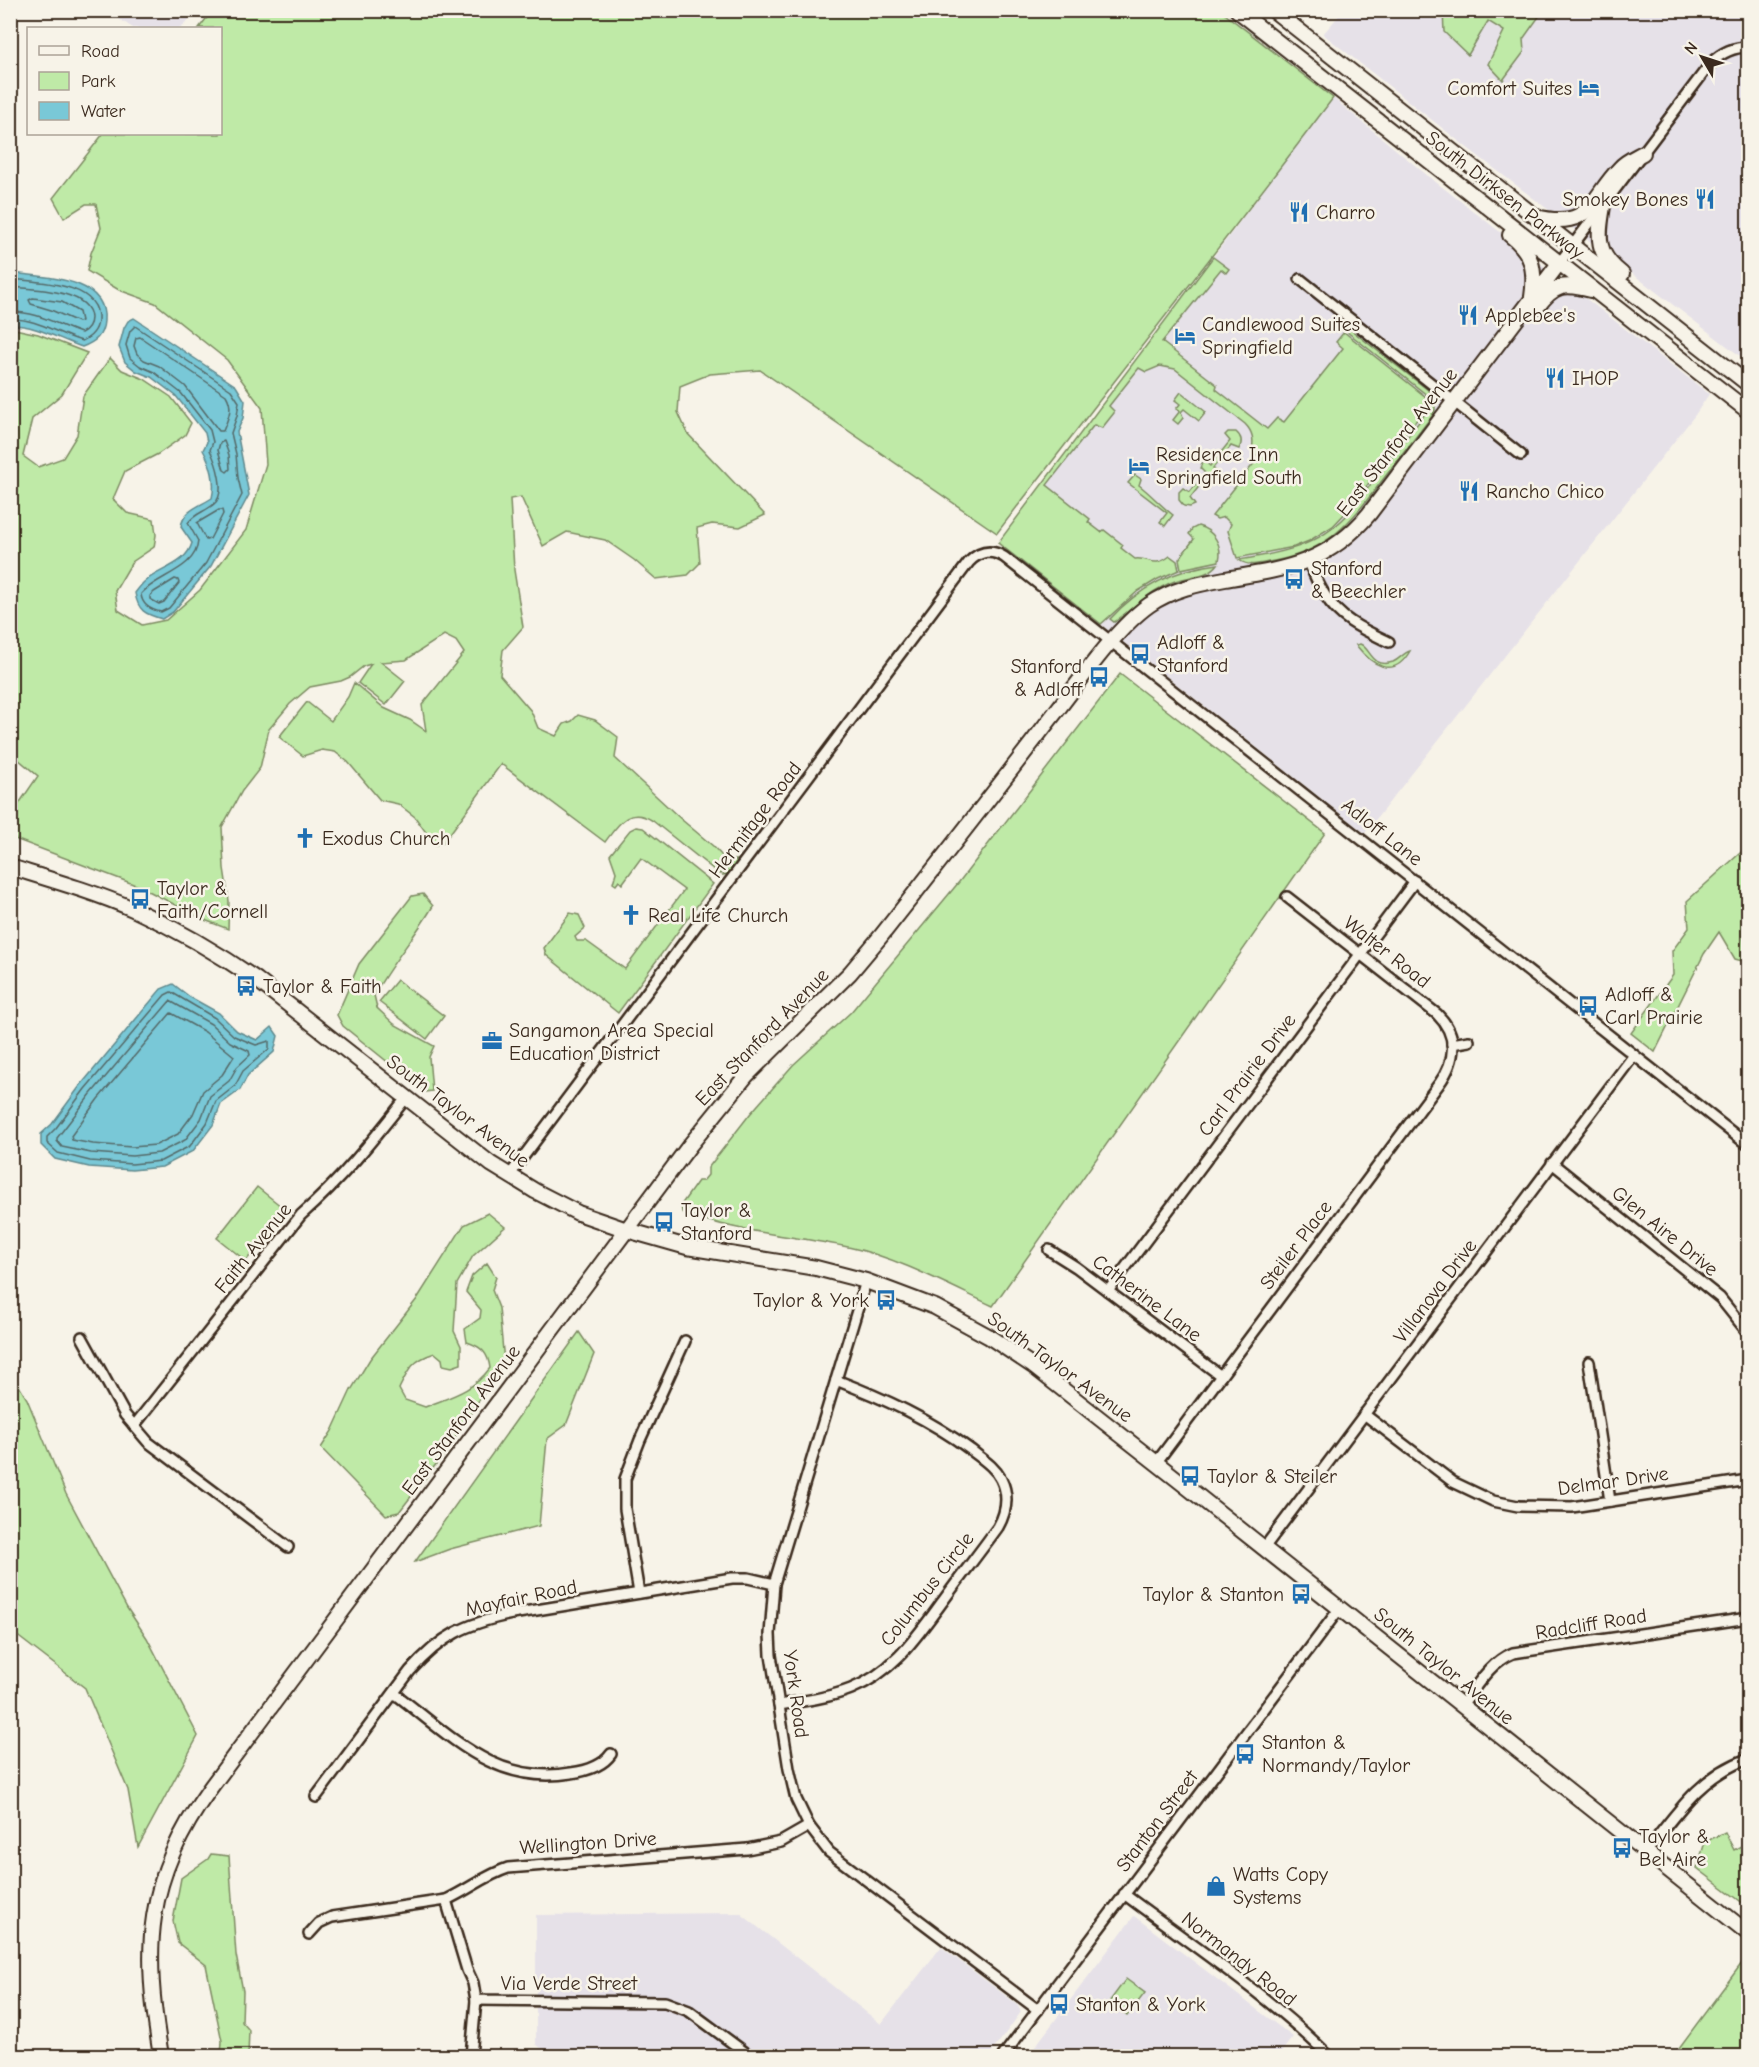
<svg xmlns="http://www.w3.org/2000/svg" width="1759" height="2067" font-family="'Comic Neue',sans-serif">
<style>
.built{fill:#e6e1e8}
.green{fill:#bfeaa7;stroke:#7d8a62;stroke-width:1.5}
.water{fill:#79c8d7;stroke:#60898d;stroke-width:1.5}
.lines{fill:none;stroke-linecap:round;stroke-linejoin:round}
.shore{stroke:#546968;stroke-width:1.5}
.street-casing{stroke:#3b2a1e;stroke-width:14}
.secondary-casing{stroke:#3b2a1e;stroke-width:18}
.street{stroke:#f7f3e8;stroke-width:9}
.secondary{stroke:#f7f3e8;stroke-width:14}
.labels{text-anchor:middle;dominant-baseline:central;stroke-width:5;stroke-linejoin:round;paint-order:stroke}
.poi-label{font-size:20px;fill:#3b2a1e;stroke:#f7f3e8;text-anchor:start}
.street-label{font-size:20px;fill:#3b2a1e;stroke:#f7f3e8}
</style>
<rect width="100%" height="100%" fill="#f7f3e8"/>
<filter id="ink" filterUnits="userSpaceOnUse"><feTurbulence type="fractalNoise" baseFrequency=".0167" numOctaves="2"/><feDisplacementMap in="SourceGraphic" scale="12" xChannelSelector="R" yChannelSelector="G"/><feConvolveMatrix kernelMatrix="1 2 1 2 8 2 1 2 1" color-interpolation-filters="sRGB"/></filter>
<g filter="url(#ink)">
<g class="built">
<path d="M107,11H197L181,28H133Z"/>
<path d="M1343,11H1443L1445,32L1488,20L1504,31L1488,64L1523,39L1543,11H1748V362L1465,146L1323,34Z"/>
<path d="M1333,98L1428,176L1709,394L1695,415L1365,833L998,543Z"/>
<path d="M740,1913L881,2024L941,1947L1018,2005L1021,2012L989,2056H551L536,2044V1915Z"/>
<path d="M1134,1916L1293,2037L1278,2056H1028Z"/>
</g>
<g class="green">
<path d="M212,11H1221L1333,98C1223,244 1108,388 997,533L760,370L710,374L680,386L678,412L688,434L765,515L740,527L712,524L697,528L700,563L688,575L656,579L634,560L605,540L567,532L543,546L521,497L510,499L514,570L523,627L503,650L500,675L531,711L538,728L556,736L564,724L572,721L578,715L595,720L618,737L615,758L682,820L713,846L722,856L728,860H738L743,854L748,852C742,861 735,874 723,875L727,869L725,868L721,874L718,873L653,821C629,806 619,823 605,842L501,764L443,843L435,845L415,817L398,804L380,800L348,762L335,752L322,750L303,756L279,737L307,702L331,721L348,697L354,683L384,708L410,720L426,731L422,705L464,653L456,641L444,635L406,660L381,662L405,681L386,705L358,683L371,664L364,666L350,677L341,681L310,687L290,704L269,729L260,768L242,791L222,827L224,868L229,901L228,929L202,919L141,887L15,839L14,811L38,776L11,753L10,328L38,334L87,353L62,394L32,419L23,456L38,467L63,458L77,435L83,396L110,358L122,370L144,379L171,397L191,423L185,435L158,454L125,471L113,499L127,513L154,519L156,535L154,547L132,562L115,591L118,610L142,625L166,620L200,590L246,530L266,464L262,408L227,360L155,303L119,290L87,271L91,253L101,228L96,204H86L64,218L53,198L103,134H220V28H199Z"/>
<path d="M1443,11V10L1543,11L1523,39L1524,52L1503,80L1488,64L1504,31L1488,21L1468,55L1444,32Z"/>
<path d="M1213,257L1229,269L1226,273L1221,269L1162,342L1217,385L1216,389L1267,429L1277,418L1284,422L1343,348L1336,342L1344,332L1431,401L1350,508L1333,526L1309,541L1294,547L1237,558L1228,531L1231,524L1224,517L1217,519L1212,516L1259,457L1252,451C1254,440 1253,432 1245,424L1175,369L1160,366L1146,372L1139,368L1109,406L1114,411V413L1102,428L1094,425L1047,485L1090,519L1088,522L1101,532L1104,530L1123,545L1121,548L1135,559C1150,557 1153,569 1170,556L1177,561L1179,570L1158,579L1138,591L1101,624L998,543Z"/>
<path d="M1351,330L1428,390L1434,399H1432L1346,331Z"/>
<path d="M1181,392L1206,412L1199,421L1184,409L1181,412L1183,418L1178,424L1173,420L1180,411L1176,409L1180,404L1175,400Z"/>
<path d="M1435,401V410L1432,416C1415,438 1398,460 1381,482C1350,523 1328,551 1274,561C1262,563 1250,568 1239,560C1281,553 1318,547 1348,514Z"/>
<path d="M1228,432H1236C1242,437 1243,442 1239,449L1231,446L1213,468L1219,475L1215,479L1208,475L1190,498L1195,505L1190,507L1184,506L1179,500V492L1183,488L1190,492L1205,473L1200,468L1202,463L1205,462L1210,466L1230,441L1225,435Z"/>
<path d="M1135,475L1141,479L1139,485C1152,495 1160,505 1173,515L1165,526L1160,522L1167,513L1128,483Z"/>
<path d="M1198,526C1214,530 1223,546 1219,561L1181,569L1179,559L1194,539L1189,534L1192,529Z"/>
<path d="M1218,564C1209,577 1188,576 1175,581C1151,590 1135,606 1116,621L1114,622L1110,619C1139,587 1175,569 1218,564Z"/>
<path d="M1360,644C1371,648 1371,669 1393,662C1400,659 1403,653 1410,651C1393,681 1371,664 1356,645Z"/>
<path d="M1120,674L1325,833L993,1306C948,1285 896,1257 848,1247C793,1235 735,1233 682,1212L681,1205L698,1181H703L708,1175V1168L750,1114L793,1065L851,1012L959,882Z"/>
<path d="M636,827L643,828L713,884L618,1013L546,955L544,948L570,913L579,915L585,928L575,937L577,941H586L625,969L684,890L641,858L622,884L619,881L616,885L613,883L616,872L610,855L630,830Z"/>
<path d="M1748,846V912L1743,937L1746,955L1742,961L1735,959L1719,932L1704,954L1655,1052L1631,1033L1673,975L1672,951L1689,928L1687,901Z"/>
<path d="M423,894L433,906C415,937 391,963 374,995L377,1008L394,1024L434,1046L429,1057L432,1091L425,1092L343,1026L337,1015L359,964L412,896Z"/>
<path d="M397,980L444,1016L427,1039L379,1002Z"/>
<path d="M257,1187L286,1210L246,1261L217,1238Z"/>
<path d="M488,1213L505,1227L473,1256L457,1284L454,1331L461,1346V1364L452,1367L443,1365L442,1359L435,1353C412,1360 408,1370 399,1389L405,1400L425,1407C452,1396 472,1392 490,1368C488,1353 482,1347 467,1342L465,1329L480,1318L481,1310L466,1292L472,1276L487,1263L496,1277L492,1290L499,1308L504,1362L444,1454L399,1512L386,1515L321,1448L332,1431L351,1390L370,1359L417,1299L464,1225Z"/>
<path d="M579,1332L594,1354L566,1425L547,1439L539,1526L450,1549L415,1562Z"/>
<path d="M11,1373L27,1399L66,1494L127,1608L147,1638L198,1736L138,1847L128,1790L85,1688L11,1631Z"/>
<path d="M1725,1832L1734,1850L1748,1842V1907L1697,1868L1705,1842Z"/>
<path d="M211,1854L229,1856L236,1955L243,1991L242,2022L249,2030L248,2056H221L222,2041L206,1965L178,1943L173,1921L181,1878L208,1859Z"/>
<path d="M1742,1963L1748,1969V2056H1673Z"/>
<path d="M1126,1979L1145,1993L1127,2016L1109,2002Z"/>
</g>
<g class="water">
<path d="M11,273C40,277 108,276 104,321C103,336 95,342 82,347C58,339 37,325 11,325Z"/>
<path d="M134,318L236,386L245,401L243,418L237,432L249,495L211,566L173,612L162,619C145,614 138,611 135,593C138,589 141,585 144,582C160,568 186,565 192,543L181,527C183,510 200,506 212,498C216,482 211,464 203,450L207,442L205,433L176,396L151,377L136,371L125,362L119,347L124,328L128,321Z"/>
<path d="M173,984L190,997L219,1013L237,1031L257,1040L272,1027L278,1036L274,1052L248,1075L240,1090L221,1104L213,1125L193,1151L162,1167L132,1170L89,1167L55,1159L41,1145V1134L52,1124L80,1086L161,989Z"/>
</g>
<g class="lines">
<g class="shore">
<path d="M10,279C36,282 101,282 98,321C97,331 91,337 82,341C57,334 37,318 10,319"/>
<path d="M10,287C31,289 90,289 91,318C91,325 87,330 81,333C57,325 37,311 10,312"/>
<path d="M33,298L62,302L79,312L81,321L78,322L51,310L31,304L29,300Z"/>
<path d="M135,326L231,390L239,402L237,416L231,433L236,454L238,478L242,495L206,563L169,608L161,612C151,610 142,606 141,594C157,575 196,570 198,541L188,523C195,513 205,512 214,504C227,493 216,462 210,450L213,442L210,430L181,393L154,372L140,366L130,358L126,345L130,331Z"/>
<path d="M140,337L226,395C234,408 228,418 223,431H219L185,386L159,366L144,360L137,354L134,346L136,338Z"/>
<path d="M224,441L229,455L230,469L227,472L224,470L218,450L220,443Z"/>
<path d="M219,510H222L223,514L210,539L206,540L197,523Z"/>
<path d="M175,579L178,580L179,583L164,602L159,604L150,599V596L154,592Z"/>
<path d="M171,992L215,1018L234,1036L256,1045L269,1041V1049L243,1071L235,1086L216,1101L207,1123L190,1146L161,1161L132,1164L90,1161L58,1153L47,1143V1137L56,1128L85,1089L165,995Z"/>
<path d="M170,1001L211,1024L230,1042L249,1051L250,1055L237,1067L229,1081L210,1096L201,1119L185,1140L159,1153L132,1156L91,1153L62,1147L57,1141V1138L91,1094Z"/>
<path d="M171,1013L205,1032L234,1056L222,1075L203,1091L193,1114L178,1134L156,1145L132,1147L93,1144L72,1140L71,1136L98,1099Z"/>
</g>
<g class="street-casing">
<g id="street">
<path d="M1560,262L1711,63C1722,52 1733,47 1748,47"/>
<path d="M1300,279L1521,455"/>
<path d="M1308,561C1314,573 1318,585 1325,595C1340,620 1364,630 1389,642"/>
<path d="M1452,1044L1469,1041"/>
<path d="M1552,1163L1720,1298L1748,1333"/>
<path d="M509,1176L969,562C980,551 991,549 1004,557L1748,1145"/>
<path d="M1049,1250L1076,1267L1221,1376"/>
<path d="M866,1281L774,1584L770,1634L771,1655L789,1769L796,1799L809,1826L829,1852L1038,2010"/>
<path d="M1108,1291L1415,881"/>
<path d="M82,1337L125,1415L148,1442L288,1547"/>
<path d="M1589,1362L1610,1501"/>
<path d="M1364,1414L1453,1482L1493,1501L1518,1506L1572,1507L1748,1480"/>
<path d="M134,1426L301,1215C341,1180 373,1140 406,1098"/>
<path d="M1156,1463L1439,1084C1456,1060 1459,1036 1437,1014L1287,897"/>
<path d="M1264,1548L1634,1055"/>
<path d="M639,1593L625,1509V1479L640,1440L685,1341"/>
<path d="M394,1693C450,1735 495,1786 571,1773C586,1771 602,1767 611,1754"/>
<path d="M779,1705C803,1701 828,1698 851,1689C893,1673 917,1636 943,1601C961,1576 980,1552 998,1527C1007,1511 1009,1495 1001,1479C994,1466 982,1459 971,1450C929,1419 885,1399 836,1380"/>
<path d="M1462,1705C1476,1687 1490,1662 1513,1653L1748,1618"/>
<path d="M316,1797L410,1671C442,1635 465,1624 512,1614L732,1578H748L774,1584"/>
<path d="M1646,1852C1676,1814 1701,1775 1748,1759"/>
<path d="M1124,1894C1193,1946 1268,1995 1329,2056"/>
<path d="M446,1900L467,1970L473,1983L476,2000L665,2002L689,2011L750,2056"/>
<path d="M309,1934L319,1923L332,1917L446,1900C468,1890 486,1875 508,1868L747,1849L781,1842L809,1826"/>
<path d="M471,2056L476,2000"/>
<path d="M1003,2056L1340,1608"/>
</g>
</g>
<g class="secondary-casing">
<g id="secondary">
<path d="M1237,10L1748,411"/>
<path d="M1273,10L1748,384"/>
<path d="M1603,206C1598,237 1595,253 1622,274"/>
<path d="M1536,217C1592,230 1589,200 1620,168C1626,161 1636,157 1643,153"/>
<path d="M1510,235C1532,252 1536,269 1532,297"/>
<path d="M1538,306C1554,284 1565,283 1591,290"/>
<path d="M10,867C52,880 94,892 133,909C177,929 218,953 257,980L491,1164L535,1191L578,1213L627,1230L687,1247L816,1268L866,1281L935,1307L988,1336L1033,1366L1187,1487L1748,1933"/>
<path d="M161,2056C143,1947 144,1881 211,1787L690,1145L746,1076L850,973L881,936C938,864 995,791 1051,718C1078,684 1114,630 1149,605C1172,589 1198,584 1225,579C1286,569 1327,564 1369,514L1560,262"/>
</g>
</g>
<use href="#street" class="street"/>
<use href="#secondary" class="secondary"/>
</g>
</g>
<defs>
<g id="hotel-bare" transform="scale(1.62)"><path d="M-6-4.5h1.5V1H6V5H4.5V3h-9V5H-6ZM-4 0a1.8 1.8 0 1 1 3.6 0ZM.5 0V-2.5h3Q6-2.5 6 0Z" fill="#1f6fb2" stroke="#f7f3e8" stroke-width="2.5" paint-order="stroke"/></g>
<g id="restaurant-bare" transform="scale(1.62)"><path d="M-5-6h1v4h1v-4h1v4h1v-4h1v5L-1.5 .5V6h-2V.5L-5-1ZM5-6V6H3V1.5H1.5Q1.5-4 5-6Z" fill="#1f6fb2" stroke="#f7f3e8" stroke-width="2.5" paint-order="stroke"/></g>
<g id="bus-bare" transform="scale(1.62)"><path d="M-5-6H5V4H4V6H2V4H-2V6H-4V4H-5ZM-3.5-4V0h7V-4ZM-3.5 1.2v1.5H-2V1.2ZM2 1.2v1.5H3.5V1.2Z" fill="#1f6fb2" stroke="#f7f3e8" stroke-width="2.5" paint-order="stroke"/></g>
<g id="church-bare" transform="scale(1.62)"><path d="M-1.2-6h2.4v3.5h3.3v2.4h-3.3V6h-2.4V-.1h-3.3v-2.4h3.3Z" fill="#1f6fb2" stroke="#f7f3e8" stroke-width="2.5" paint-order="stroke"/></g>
<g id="office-bare" transform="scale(1.62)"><path d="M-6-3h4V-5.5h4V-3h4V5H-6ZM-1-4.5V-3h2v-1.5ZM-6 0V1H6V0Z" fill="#1f6fb2" stroke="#f7f3e8" stroke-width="2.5" paint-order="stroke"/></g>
<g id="shop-bare" transform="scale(1.62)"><path d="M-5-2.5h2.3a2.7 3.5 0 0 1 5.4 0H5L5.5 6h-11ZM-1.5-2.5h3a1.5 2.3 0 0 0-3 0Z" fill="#1f6fb2" stroke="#f7f3e8" stroke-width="2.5" paint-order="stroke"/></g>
</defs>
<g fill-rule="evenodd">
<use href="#hotel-bare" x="1589" y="88"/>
<use href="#restaurant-bare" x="1705" y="199"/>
<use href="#restaurant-bare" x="1299" y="212"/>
<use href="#restaurant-bare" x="1468" y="315"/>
<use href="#hotel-bare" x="1185" y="336"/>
<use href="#restaurant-bare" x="1555" y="378"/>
<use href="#hotel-bare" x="1139" y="466"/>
<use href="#restaurant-bare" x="1469" y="491"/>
<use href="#bus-bare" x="1294" y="579"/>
<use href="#bus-bare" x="1140" y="654"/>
<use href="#bus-bare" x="1099" y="677"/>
<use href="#church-bare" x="305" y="838"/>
<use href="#bus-bare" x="140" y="899"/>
<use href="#church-bare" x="631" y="915"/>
<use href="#bus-bare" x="246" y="986"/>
<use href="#bus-bare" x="1588" y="1006"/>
<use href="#office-bare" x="492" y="1041"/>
<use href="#bus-bare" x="664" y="1222"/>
<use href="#bus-bare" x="886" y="1300"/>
<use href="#bus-bare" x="1190" y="1476"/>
<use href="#bus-bare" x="1301" y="1594"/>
<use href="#bus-bare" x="1245" y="1754"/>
<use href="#bus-bare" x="1622" y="1848"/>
<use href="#shop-bare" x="1216" y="1886"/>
<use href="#bus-bare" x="1059" y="2004"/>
</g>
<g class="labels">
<g class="poi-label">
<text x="1572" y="88" text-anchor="end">Comfort Suites</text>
<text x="1688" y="199" text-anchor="end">Smokey Bones</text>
<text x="1316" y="212">Charro</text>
<text x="1485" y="315">Applebee's</text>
<text x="1202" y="324">Candlewood Suites<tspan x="1202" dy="23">Springfield</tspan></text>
<text x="1572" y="378">IHOP</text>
<text x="1156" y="454">Residence Inn<tspan x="1156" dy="23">Springfield South</tspan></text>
<text x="1486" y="491">Rancho Chico</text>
<text x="1311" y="568">Stanford<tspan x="1311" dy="23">&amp; Beechler</tspan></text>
<text x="1157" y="642">Adloff &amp;<tspan x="1157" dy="23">Stanford</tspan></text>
<text x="1082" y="666" text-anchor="end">Stanford<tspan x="1082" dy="23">&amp; Adloff</tspan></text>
<text x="322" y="838">Exodus Church</text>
<text x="157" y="888">Taylor &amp;<tspan x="157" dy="23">Faith/Cornell</tspan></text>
<text x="648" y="915">Real Life Church</text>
<text x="263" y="986">Taylor &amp; Faith</text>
<text x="1605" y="994">Adloff &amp;<tspan x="1605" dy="23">Carl Prairie</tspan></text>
<text x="509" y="1030">Sangamon Area Special<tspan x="509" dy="23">Education District</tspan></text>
<text x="681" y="1210">Taylor &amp;<tspan x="681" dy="23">Stanford</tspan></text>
<text x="869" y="1300" text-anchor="end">Taylor &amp; York</text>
<text x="1207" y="1476">Taylor &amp; Steiler</text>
<text x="1284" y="1594" text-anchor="end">Taylor &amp; Stanton</text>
<text x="1262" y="1742">Stanton &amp;<tspan x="1262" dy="23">Normandy/Taylor</tspan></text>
<text x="1639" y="1836">Taylor &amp;<tspan x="1639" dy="23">Bel Aire</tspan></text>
<text x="1233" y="1874">Watts Copy<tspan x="1233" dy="23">Systems</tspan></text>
<text x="1076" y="2004">Stanton &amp; York</text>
</g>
<g class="street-label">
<text transform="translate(1505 195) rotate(38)">South Dirksen Parkway</text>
<text transform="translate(1397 442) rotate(-52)">East Stanford Avenue</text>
<text transform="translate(755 820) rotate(-53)">Hermitage Road</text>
<text transform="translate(1382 832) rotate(38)">Adloff Lane</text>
<text transform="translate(1387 952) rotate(38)">Walter Road</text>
<text transform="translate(762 1037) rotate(-46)">East Stanford Avenue</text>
<text transform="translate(1247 1075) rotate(-53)">Carl Prairie Drive</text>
<text transform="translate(458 1111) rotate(37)">South Taylor Avenue</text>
<text transform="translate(1665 1231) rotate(39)">Glen Aire Drive</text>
<text transform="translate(1296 1245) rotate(-53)">Steiler Place</text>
<text transform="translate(253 1248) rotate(-51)">Faith Avenue</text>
<text transform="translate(1435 1291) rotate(-53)">Villanova Drive</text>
<text transform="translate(1147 1298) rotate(37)">Catherine Lane</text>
<text transform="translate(1060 1367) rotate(36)">South Taylor Avenue</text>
<text transform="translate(461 1420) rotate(-53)">East Stanford Avenue</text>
<text transform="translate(1613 1481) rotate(-8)">Delmar Drive</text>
<text transform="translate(927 1589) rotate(-52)">Columbus Circle</text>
<text transform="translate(521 1598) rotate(-12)">Mayfair Road</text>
<text transform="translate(1591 1624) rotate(-9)">Radcliff Road</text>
<text transform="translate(1444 1666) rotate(39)">South Taylor Avenue</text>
<text transform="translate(796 1694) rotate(82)">York Road</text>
<text transform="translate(1157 1821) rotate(-53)">Stanton Street</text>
<text transform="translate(588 1843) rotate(-4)">Wellington Drive</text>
<text transform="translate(1239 1959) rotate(38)">Normandy Road</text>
<text x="569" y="1983">Via Verde Street</text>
</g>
</g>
<rect width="1759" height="2067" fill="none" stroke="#f7f3e8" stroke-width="36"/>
<rect x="18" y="18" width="1723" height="2031" fill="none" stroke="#3b2a1e" stroke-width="2" filter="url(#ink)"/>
<rect x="27" y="27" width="195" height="108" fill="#f7f3e8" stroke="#aca397" stroke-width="1.5"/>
<rect x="39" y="46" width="30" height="9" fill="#f7f3e8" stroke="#aca397" stroke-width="1.5"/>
<text x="81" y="57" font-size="18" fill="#3b2a1e">Road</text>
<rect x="39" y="72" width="30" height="18" fill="#bfeaa7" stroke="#aca397" stroke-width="1.5"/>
<text x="81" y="87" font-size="18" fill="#3b2a1e">Park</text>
<rect x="39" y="102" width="30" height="18" fill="#79c8d7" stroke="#aca397" stroke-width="1.5"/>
<text x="81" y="117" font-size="18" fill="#3b2a1e">Water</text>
<g transform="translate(1702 57) rotate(309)" stroke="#f7f3e8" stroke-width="4.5" paint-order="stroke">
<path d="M0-4.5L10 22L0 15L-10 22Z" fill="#3b2a1e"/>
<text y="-9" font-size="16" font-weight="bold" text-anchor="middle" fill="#3b2a1e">N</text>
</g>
</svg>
